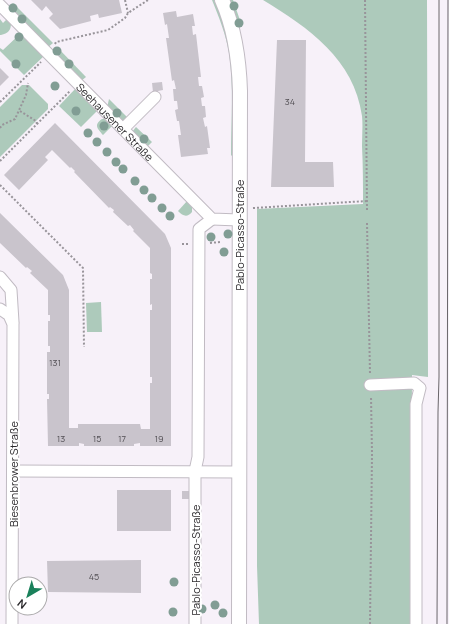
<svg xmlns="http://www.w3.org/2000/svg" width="449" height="624" font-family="Manrope,sans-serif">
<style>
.green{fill:#adcabb}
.building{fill:#c9c4cc}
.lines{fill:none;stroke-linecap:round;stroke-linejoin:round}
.minor-casing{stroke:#c1bbc3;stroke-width:13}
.major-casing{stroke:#c1bbc3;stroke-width:16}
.path{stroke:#98949a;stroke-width:2;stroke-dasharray:2 2;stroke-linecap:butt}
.minor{stroke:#fff;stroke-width:11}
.major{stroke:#fff;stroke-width:14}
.tram{stroke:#6a666b;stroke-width:1}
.tree{fill:#819d94}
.labels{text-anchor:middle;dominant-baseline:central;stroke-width:4;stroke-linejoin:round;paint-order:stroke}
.number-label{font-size:9px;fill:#535055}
.street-label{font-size:11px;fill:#2c2a2d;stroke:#fff}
</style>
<rect width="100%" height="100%" fill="#f7f1f9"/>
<g class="green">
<path d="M212,0H214C238,49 233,104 233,157L231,155C231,121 234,86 229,53C226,35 219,17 212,0Z"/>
<path d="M228,0H233L242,26L238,28Z"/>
<path d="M263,0H427L428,377L412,375L411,624H259L257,566V209L363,204C363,185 363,166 362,146C362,136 363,126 362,116C354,59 309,28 263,0Z"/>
<path d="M13,3L53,43L47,48L8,8Z"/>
<path d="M0,19L3,23L7,19L11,23C11,31 8,33 1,35H0Z"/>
<path d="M21,33L44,56L24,75L0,51V48L3,50Z"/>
<path d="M57,47L86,77L81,81L52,52Z"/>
<path d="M22,85H29L48,104V109L0,157V107Z"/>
<path d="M76,88L98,110L81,127L59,106Z"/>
<path d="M109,99L128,118L123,123L107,108Z"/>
<path d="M102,119H107L113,125L103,135C98,129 93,125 102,119Z"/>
<path d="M136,127L152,142L147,147L132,132Z"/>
<path d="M188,200L192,205V212C187,218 183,216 178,211Z"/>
<path d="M101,302L102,332H87L86,303Z"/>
</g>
<g class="building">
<path d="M31,0H119L122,13L99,18L98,14L90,16L91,21L60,29L49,18L53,14L46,6L42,11Z"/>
<path d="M176,11L177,17L193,14L195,26H192L193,35L196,34L201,77H198L199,86H202L204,97L201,98L202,106H205L206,117L203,118L205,127L207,126L210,148H207L208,154L181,157L178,135H181L179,121H177L175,110L178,109L177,101H174L173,89H176L174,80L172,81L166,38H169L167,24L165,25L163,13Z"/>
<path d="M277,40H306L305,162H333L334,187H271Z"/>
<path d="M0,68L9,77L0,86Z"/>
<path d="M162,82L163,90L153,92L152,83Z"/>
<path d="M55,123L165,234L171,248V446H140V443L134,444V446H84V444L79,443V446H48L47,399H49V394H47V352H50V346H48V321H50V315H48V290L30,273L32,271L27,267L26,268L0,243V213L63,275L69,290V428H78V424H140L141,429H150V383H152V377H150V310H152V304L150,305V279H152V274L150,273V248L133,231L134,230L130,225L128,226L113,212L114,210L110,207L109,208L74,172L75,171L71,167L70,168L52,150L45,157L48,160L19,190L4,175Z"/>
<rect x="117" y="490" width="54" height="41"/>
<rect x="182" y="491" width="8" height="8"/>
<path d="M141,560V593L48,592L47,561Z"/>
</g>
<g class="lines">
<g class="minor-casing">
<g id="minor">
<path id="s1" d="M0,5L212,219L239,220"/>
<path d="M123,129L155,97"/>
<path d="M0,277L11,290L13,322"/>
<path d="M0,309L9,315L13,324L12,624"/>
<path d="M370,385L414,383L420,388L416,404V624"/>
<path d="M13,471L239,472"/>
<path d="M195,624V471L198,457L199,229L212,219"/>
</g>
</g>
<g class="major-casing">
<path id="major" d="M222,0C235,29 239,59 240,91L239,624"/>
</g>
<g class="path">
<path d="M125,0L128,13"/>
<path d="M365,0L367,210"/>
<path d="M55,44L56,42L108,30L125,18L128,13L148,0"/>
<path d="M0,102L41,62"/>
<path d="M20,111L36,121L37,124"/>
<path d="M0,128L2,125L15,119L26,95L28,83"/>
<path d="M0,161L70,91"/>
<path d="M0,185L83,268L84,347"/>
<path d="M253,208L367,201"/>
<path d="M367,223L370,374"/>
<path d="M210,243L220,242"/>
<path d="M182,244H189"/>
<path d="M370,624L372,454L371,396"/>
</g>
<use href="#minor" class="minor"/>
<use href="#major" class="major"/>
<g class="tram">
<path d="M437,624L438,412L439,377V0"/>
<path d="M447,624L448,0"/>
</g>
</g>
<g class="tree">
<circle cx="234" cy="6" r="4.5"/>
<circle cx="13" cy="8" r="4.5"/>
<circle cx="22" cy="19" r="4.5"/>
<circle cx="239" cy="23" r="4.5"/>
<circle cx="19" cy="37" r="4.5"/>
<circle cx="57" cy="51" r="4.5"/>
<circle cx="16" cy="64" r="4.5"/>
<circle cx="69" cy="64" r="4.5"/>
<circle cx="55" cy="86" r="4.5"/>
<circle cx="76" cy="111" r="4.5"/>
<circle cx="117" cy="113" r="4.5"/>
<circle cx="104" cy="126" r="4.5"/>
<circle cx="88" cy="133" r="4.5"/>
<circle cx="144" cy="139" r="4.5"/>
<circle cx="97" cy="142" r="4.5"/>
<circle cx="107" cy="152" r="4.5"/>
<circle cx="116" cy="162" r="4.5"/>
<circle cx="123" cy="169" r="4.5"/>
<circle cx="135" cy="181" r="4.5"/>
<circle cx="144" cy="190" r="4.5"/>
<circle cx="152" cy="198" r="4.5"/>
<circle cx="162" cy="208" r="4.5"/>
<circle cx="170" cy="216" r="4.5"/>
<circle cx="228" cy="234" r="4.5"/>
<circle cx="211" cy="237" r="4.5"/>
<circle cx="224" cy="252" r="4.5"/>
<circle cx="174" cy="582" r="4.5"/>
<circle cx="215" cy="605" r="4.5"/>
<circle cx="202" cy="609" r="4.5"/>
<circle cx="173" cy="612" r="4.5"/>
<circle cx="223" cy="613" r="4.5"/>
</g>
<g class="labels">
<g class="number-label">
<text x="290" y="101">34</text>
<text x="55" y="362">131</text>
<text x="61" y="438">13</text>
<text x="97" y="438">15</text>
<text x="122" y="438">17</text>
<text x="159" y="438">19</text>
<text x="94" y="576">45</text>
</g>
<g class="street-label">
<text stroke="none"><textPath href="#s1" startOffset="164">Seehausener Straße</textPath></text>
<text transform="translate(239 235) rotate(-90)">Pablo-Picasso-Straße</text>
<text transform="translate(13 474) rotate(-90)">Biesenbrower Straße</text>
<text transform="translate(195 560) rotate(-90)">Pablo-Picasso-Straße</text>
</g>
</g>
<g transform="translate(28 596) rotate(218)"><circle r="19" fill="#ffffff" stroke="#abaaab"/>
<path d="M0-3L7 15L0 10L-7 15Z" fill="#1a815b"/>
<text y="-6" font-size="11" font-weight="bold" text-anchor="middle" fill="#2c2a2d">N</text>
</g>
</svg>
